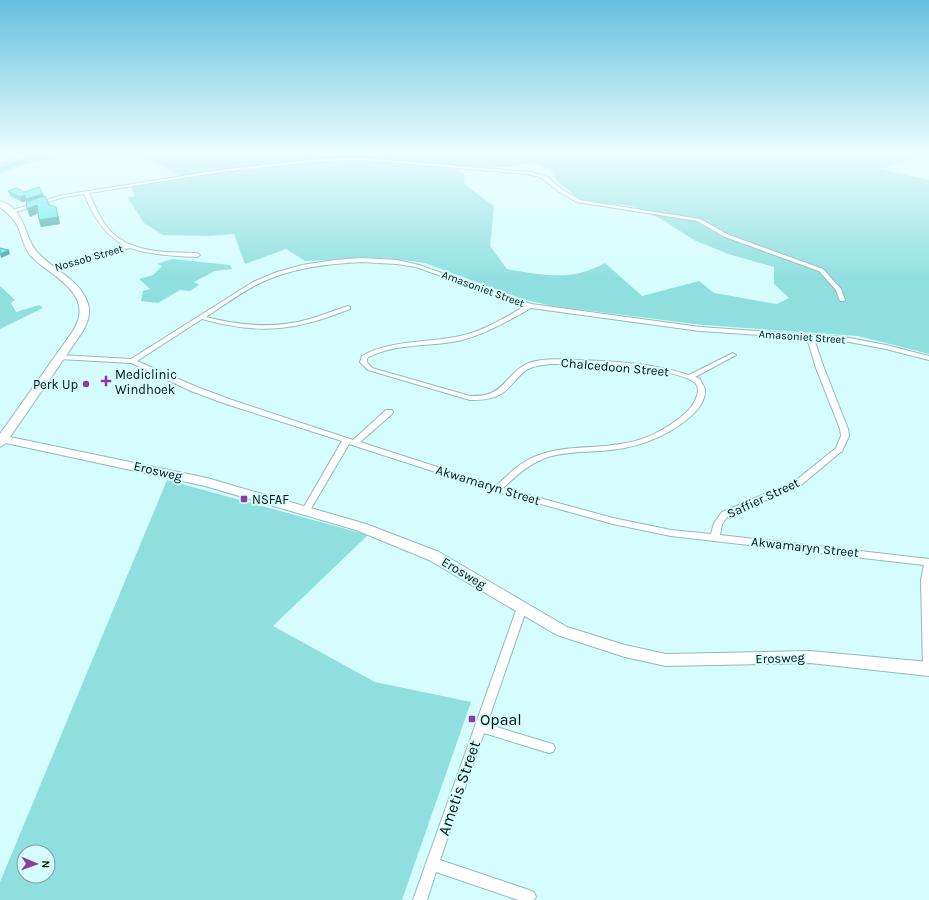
<svg xmlns="http://www.w3.org/2000/svg" width="929" height="900" font-family="Karla,sans-serif">
<style>
.green{fill:#90dfdf;fill-rule:evenodd}
.lines{fill:none;stroke-linecap:round;stroke-linejoin:round}
.river{fill:#3fd1d2;fill-rule:evenodd}
.street-casing{stroke:#93baba;stroke-width:2}
.secondary-casing{stroke:#93baba;stroke-width:2}
.primary-casing{stroke:#93baba;stroke-width:2}
.street{fill:#fff;fill-rule:evenodd}
.secondary{fill:#fff;fill-rule:evenodd}
.primary{fill:#fff;fill-rule:evenodd}
.wall{fill:#53cbcd}
.shaded-wall{fill:#44a5a7}
.building{fill:#61ecee;stroke:#44a5a7}
.poi-dot{fill:#9039a5;stroke:#d5fdfd;stroke-width:1.5}
.labels{text-anchor:middle;dominant-baseline:central;stroke-width:4;stroke-linejoin:round;paint-order:stroke}
.far-street-label{font-size:11px;fill:#041112;stroke:#d5fdfd}
.street-label{font-size:13px;fill:#041112;stroke:#d5fdfd}
.poi-label{font-size:13px;fill:#041112;stroke:#d5fdfd;text-anchor:start}
.near-poi-label{font-size:16px;fill:#041112;stroke:#d5fdfd;text-anchor:start}
.near-street-label{font-size:16px;fill:#041112;stroke:#d5fdfd}
</style>
<rect width="100%" height="100%" fill="#d5fdfd"/>
<g class="green">
<path d="M33,153H90C61,158 27,160 0,175V162Z"/>
<path d="M140,153H928L881,169L929,180V354L858,336L703,325L552,306L522,299L425,263L386,258L305,261L286,249L245,264L234,234L210,236L163,235L144,223L128,198L135,196L131,187L182,178ZM531,162L550,170L558,182L581,200L633,206L661,219L694,240L728,254L774,267V284L789,298L777,304L714,293L699,281L642,296L605,263C571,282 543,275 507,269L490,246L494,206L464,184L465,175L458,171L468,166L510,167Z"/>
<path d="M172,259L230,265L232,269L215,271L194,282L199,285L190,291L180,290L158,303L141,301L143,291L150,289L139,279L153,275L162,266L157,264Z"/>
<path d="M0,286L15,300L11,303L16,312L39,305L43,308L0,329Z"/>
<path d="M167,480L368,535L273,626L375,682L471,702L402,900H0V882ZM24,852H48V876H24Z"/>
</g>
<g class="lines">
<path class="river" d="M53,153H70L31,161L0,171V167L27,157Z"/>
<g class="street-casing">
<g id="street">
<path d="M364,158L529,172L546,176L563,190L580,200L700,219L729,235L823,269L841,289L845,300L844,301H840L836,290L819,271L725,237L697,221L577,202L559,192L542,178L529,174L364,160L320,161L221,172L89,193C94,205 99,216 106,226C128,254 165,252 197,253L200,255L197,257C174,256 152,255 130,248L50,271L48,270V268L125,246C103,233 94,217 84,194L64,197L9,214L6,212L63,195L221,170L320,159Z"/>
<path d="M362,258L397,260L419,265L531,304L700,327L844,337L886,345L929,356V360L886,349L844,341L814,339L824,368L848,429L849,436L842,451L801,485L728,516L722,524L720,535L929,559V673L924,672L923,669L921,580L924,565L671,536L613,524L494,491L349,444L309,512H303L302,510L342,441L226,404L191,391L131,363L60,359L57,357L60,355L131,359L253,282L277,272L302,265L335,260ZM362,262L397,264L416,267L525,306C503,319 480,333 455,337C424,343 390,340 362,356L360,362L368,370L470,400C479,400 488,400 497,396C513,390 518,369 537,366C563,360 674,367 694,382C702,388 696,401 691,407C685,415 675,422 665,428C652,436 636,442 620,444C592,449 562,445 534,457C519,463 508,475 496,486L360,442L392,414L393,412L392,410H386L353,440L232,400L197,387L137,361L202,319C260,335 294,331 350,309V307L348,306C335,310 323,315 310,319C275,329 241,326 206,317C223,306 240,293 258,284C290,268 326,264 362,262ZM531,308L700,331L807,338L816,368L840,429L841,436L836,448L795,481L722,512L714,523L711,534L671,530L613,518L503,488C517,475 530,463 548,457C565,452 583,452 600,451C633,449 664,439 690,417C698,410 706,400 705,389L700,379L695,377L736,355L733,353L689,375C653,363 612,361 574,360C560,359 542,358 529,363C511,370 506,387 491,393C485,396 477,396 470,396L372,368L367,362V358C394,343 428,347 458,341C484,335 508,321 531,308Z"/>
<path d="M522,604L526,605L527,608L487,724L549,743L553,744L555,748L553,752L549,753L484,733L440,860L529,890L534,892L536,897L534,900H518L436,872L427,900H413L517,608L518,605Z"/>
</g>
</g>
<g class="secondary-casing">
<path id="secondary" d="M0,201C25,208 24,237 37,252C53,270 81,280 88,304C91,314 87,323 83,331L10,437L207,478L366,524L439,552L567,627L625,645L666,654L810,651L929,662V676L810,663L666,666L625,657L557,635L429,560L356,530L205,486L6,443L0,447V434L73,331C75,327 78,322 79,317C85,288 46,273 30,255C23,246 22,235 17,225C13,217 6,212 0,207Z"/>
</g>
<g class="primary-casing">
<path id="primary" d="M0,153H9L0,156Z"/>
</g>
<use href="#street" class="street"/>
<use href="#secondary" class="secondary"/>
<use href="#primary" class="primary"/>
</g>
<path class="wall" d="M8,191L44,197L49,205L58,214L60,224L41,227L39,220L38,213L30,217L26,201L22,202L10,196Z"/>
<g class="shaded-wall">
<path d="M43,194L45,199L27,204L26,201L22,202L20,197L25,195Z"/>
<path d="M37,205L39,213L30,217L27,209Z"/>
<path d="M56,207L60,224L41,227L39,220Z"/>
<path d="M9,250L10,254L1,258L0,254Z"/>
</g>
<g class="building">
<path d="M39,187L43,194L26,199L25,195L20,197L8,191L17,188L24,192Z"/>
<path d="M45,196L49,205L56,207L58,217L39,220L37,205L27,209L26,202Z"/>
<path d="M0,248L9,250L0,254Z"/>
</g>
<linearGradient id="sky" x2="0" y2="1"><stop stop-color="#64c0df"/><stop offset="0.55" stop-color="#ecfefe"/><stop offset="1" stop-color="#ecfefe" stop-opacity="0"/></linearGradient>
<rect width="929" height="279" fill="url(#sky)"/>
<g class="poi-dot">
<path d="M104 375h4v4h4v4h-4v4h-4v-4h-4v-4h4z"/>
<circle cx="86" cy="384" r="4"/>
<rect x="240" y="495" width="8" height="8" rx="2"/>
<rect x="468" y="715" width="8" height="8" rx="2"/>
</g>
<g class="labels">
<g class="far-street-label">
<text transform="translate(89 258) rotate(-16)">Nossob Street</text>
<text transform="translate(483 289) rotate(20)">Amasoniet Street</text>
<text transform="translate(802 337) rotate(4)">Amasoniet Street</text>
</g>
<g class="street-label">
<text transform="translate(615 367) rotate(5)">Chalcedoon Street</text>
<text transform="translate(158 471) rotate(13)">Erosweg</text>
<text transform="translate(488 485) rotate(17)">Akwamaryn Street</text>
<text transform="translate(763 498) rotate(-25)">Saffier Street</text>
<text transform="translate(805 547) rotate(6)">Akwamaryn Street</text>
<text transform="translate(464 573) rotate(31)">Erosweg</text>
<text transform="translate(780 658) rotate(-2)">Erosweg</text>
</g>
<g class="poi-label">
<text x="115" y="374">Mediclinic<tspan x="115" dy="15">Windhoek</tspan></text>
<text x="78" y="384" text-anchor="end">Perk Up</text>
<text x="252" y="499">NSFAF</text>
</g>
<g class="near-poi-label">
<text x="480" y="719">Opaal</text>
</g>
<g class="near-street-label">
<text transform="translate(459 788) rotate(-71)">Ametis Street</text>
</g>
</g>
<g transform="translate(36 864) rotate(92)"><circle r="19" fill="#d5fdfd" stroke="#819f9f"/>
<path d="M0-3L7 15L0 10L-7 15Z" fill="#9039a5"/>
<text y="-6" font-size="11" font-weight="bold" text-anchor="middle" fill="#041112">N</text>
</g>
</svg>
